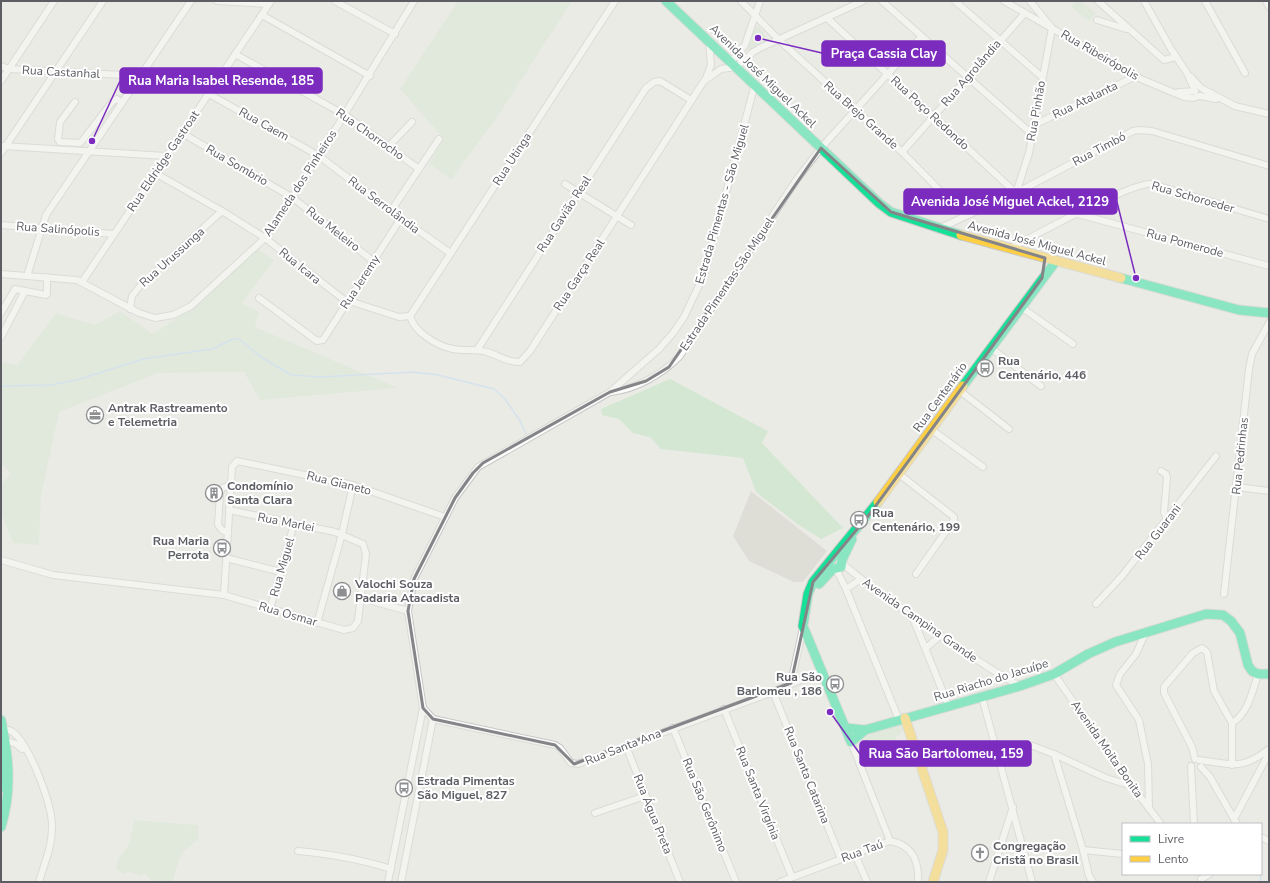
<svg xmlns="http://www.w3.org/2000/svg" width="1270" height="883" font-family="'Nunito Sans',sans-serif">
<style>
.education{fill:#deddd6}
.green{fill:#d4e7d3}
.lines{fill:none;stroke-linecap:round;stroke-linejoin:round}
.stream{stroke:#bbd8f4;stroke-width:1.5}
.street-casing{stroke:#c7c7c7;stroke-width:8}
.fast-casing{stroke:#c8c8c8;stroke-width:11}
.slow-casing{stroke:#c8c8c8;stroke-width:11}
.street{stroke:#fcfcfb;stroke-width:6}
.fast{stroke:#16e098;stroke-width:9}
.slow{stroke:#ffcf43;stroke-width:9}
.marked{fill:none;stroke:#848588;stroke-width:3;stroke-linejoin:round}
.labels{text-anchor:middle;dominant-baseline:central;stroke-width:4;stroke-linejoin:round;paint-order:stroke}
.street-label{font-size:12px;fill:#5c5e63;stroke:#fff}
.poi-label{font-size:12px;font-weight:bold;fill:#5c5e63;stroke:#fff;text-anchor:start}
.leader{fill:none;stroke:#7b2cbf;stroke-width:1.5}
.callout-dot{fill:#7b2cbf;stroke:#fff;stroke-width:1.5}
.callout{fill:#7b2cbf;stroke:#7b2cbf;stroke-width:1.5}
.callout-label{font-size:13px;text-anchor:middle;font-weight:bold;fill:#fff}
</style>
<rect width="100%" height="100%" fill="#ebebe6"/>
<path class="education" d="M751,491L827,551L803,582H794L749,561L733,536Z"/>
<g class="green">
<path d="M458,1H572L498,116L451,180L429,163L444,139L400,89Z"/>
<path d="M1076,1H1081L1096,13L1089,21L1071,7Z"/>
<path d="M758,26L764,32L766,40L749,51L747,48L754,29Z"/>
<path d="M257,249L274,260L242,303L259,312L255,327L398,388L260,400L244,372L158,373L59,412L41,496L39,545L13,543L1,513V484L11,474L1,463V362L17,365L56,313L95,325L120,311L153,334L205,299Z"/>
<path d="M670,379L768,431L762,443L843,528L821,539L796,523L756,492L743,458L661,449L650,437L633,433L619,419L602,415L601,409Z"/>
<path d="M903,723L904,726L901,734L896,737L899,748L864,759L861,745L869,733Z"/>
<path d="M134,820L198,825L199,838L181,854L173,881C163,883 150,883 144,873L140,876L130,872L123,874L116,868L118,860L129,844Z"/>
</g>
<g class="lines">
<g class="stream">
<path d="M1,386L51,385L80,379L143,359L212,349L233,339H239L261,357L291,375L321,377L413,372L438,375L494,389L505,399L520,421L526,434"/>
<path d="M1260,876L1261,882"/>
</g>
<g class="street-casing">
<g id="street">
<path d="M217,1L269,4"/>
<path d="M335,1L395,34"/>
<path d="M741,1L779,40L902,152L965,216"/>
<path d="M882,1L1033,135"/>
<path d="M955,1L1042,77"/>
<path d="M1004,1L1141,79L1184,97L1193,98L1199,96"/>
<path d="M1098,1L1164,60L1176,57"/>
<path d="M1144,1L1171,49L1187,73L1195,91L1179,92"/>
<path d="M1205,1L1245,73"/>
<path d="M1266,1L1269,7"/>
<path d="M262,15L370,76"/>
<path d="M827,18L1016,193"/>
<path d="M1097,20L1126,29"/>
<path d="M235,54L345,115L419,169"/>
<path d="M731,62L745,45L760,1"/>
<path d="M1,66L9,69L218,80"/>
<path d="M1191,77L1200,87"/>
<path d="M706,78L711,65L709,42"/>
<path d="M1,81L54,1"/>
<path d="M1203,89L1235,106L1269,114"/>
<path d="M209,94L319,156L401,218L450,253"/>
<path d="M1200,96L1216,99"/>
<path d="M75,102L60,122L58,139L60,142L80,143L82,141L113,101L117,99L122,103"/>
<path d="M1034,125L1136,76"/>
<path d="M182,133L293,198L373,261"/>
<path d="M3,146L166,156"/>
<path d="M388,147L412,122"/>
<path d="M902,152L1025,13"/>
<path d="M1,153L103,1"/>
<path d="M155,173L222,211L265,238L343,299L399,317L410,316"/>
<path d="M565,184L631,225"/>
<path d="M1016,193L1029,153L1052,28L1030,1"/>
<path d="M391,211L439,139"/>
<path d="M1078,214L1269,266"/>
<path d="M1,225L114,234"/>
<path d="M938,229L1016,193L1133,131L1139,130L1152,131L1269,166"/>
<path d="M1011,248C1034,236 1133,181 1152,184L1269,219"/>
<path d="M1,274L77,280L139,313L155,318L173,315L191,306L265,238L319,156L414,1"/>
<path d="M27,276L46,215L191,1"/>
<path d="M82,282L271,1"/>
<path d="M259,298L317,341L323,340L401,218"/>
<path d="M1021,307L1073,344"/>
<path d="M130,309L132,296L140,286L222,211"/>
<path d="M1,313L15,289L46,295L47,294V277"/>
<path d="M410,316C414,332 437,346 453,349C464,351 476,349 487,352C498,355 508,363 520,362L530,351L704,81L721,69L736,67L753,52L762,47L863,1"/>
<path d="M410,316L615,1"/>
<path d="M1,337L25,291"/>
<path d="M991,348L1041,386"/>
<path d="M477,350L646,88L654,82L660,81L691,100"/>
<path d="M960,391L1009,429"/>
<path d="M611,392C636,389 661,375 679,357L797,179L821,148L921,37"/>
<path d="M932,430L983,467"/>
<path d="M1161,471L1166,474L1167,478L1164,512L1167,519"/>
<path d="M899,474L954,517V520L916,574"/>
<path d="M1237,487L1269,491"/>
<path d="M228,533L222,530L218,525L220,493L222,488L231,485"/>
<path d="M226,558L281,572"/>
<path d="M1,560L53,575L224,595L344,630L353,628L358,621L366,554L363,544L335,532L229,510"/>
<path d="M842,563C873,590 908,613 943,637C968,654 993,672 1020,686"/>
<path d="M836,569L846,589L899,720"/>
<path d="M846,589L861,579"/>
<path d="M1224,594L1249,369L1252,354L1269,323"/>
<path d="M224,595L232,467L237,461L353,485L445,517"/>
<path d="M361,598L408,611"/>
<path d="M1096,604L1122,576L1216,456"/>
<path d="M270,609L294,524"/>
<path d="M912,616L949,707"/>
<path d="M317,623L342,534L353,485"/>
<path d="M1145,634L1136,654L1120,674L1116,685L1139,720L1148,764L1149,808"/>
<path d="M926,648L941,635"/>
<path d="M1054,674L1132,786L1161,824"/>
<path d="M791,683L803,628"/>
<path d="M773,692L841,859"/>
<path d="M982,697L1032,882"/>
<path d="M423,708L433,719"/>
<path d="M724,709L792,877"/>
<path d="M433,719L555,745L560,748L571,763L578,764L773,692L822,671"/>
<path d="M1232,723C1248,714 1253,690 1258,674"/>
<path d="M673,728L736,882"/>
<path d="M1,730C5,729 10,730 13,732C30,746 53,806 52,828C52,847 44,864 39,882"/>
<path d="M4,740L16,744L22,749"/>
<path d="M851,742L890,841"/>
<path d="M626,746L680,882"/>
<path d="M999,754L1026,746H1033L1054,754L1106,778L1132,786"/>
<path d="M1054,754L1083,850L1089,876L1093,882"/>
<path d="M1195,759L1192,747L1164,693V687L1193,653L1202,648L1207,652L1214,691L1232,723V765"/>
<path d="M1199,760C1232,764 1241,771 1269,749"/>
<path d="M1191,766L1194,824"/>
<path d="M1201,767L1210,777L1237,824"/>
<path d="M595,813L645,796"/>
<path d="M1234,819L1269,753"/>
<path d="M1261,837L1269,841"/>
<path d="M1083,850L1123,854"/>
<path d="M298,851C330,854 360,859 391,869"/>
<path d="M855,854L867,882"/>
<path d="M1201,879L1210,874"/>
<path d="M388,882L423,708L408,611L414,579L455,498L478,467L610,392L659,349L673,333L684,317L704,275L755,84"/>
<path d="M401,882L433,719"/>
<path d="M780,882L890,841C913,845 919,861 918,882"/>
<path d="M989,882L1013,807"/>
</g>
</g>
<g class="fast-casing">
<g id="fast">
<path d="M666,1L879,203L891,212L961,235"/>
<path d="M1121,278L1239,310L1269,313"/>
<path d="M963,386L1056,261"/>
<path d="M819,584L833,569L841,567L842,560L852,539"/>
<path d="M1,720C9,757 12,791 1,827"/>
<path d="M846,728L865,730L1020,686L1054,674L1088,654L1115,642L1206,614L1223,615L1231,621L1240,633L1248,665L1252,671L1258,674H1269"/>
<path d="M865,730L851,742L803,626L808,594L813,582L878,502"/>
<path d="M1,751L3,787"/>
</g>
</g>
<g class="slow-casing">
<g id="slow">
<path d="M961,235L1121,278"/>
<path d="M878,502L963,386"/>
<path d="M905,718L943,832V850L933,882"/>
</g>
</g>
<use href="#street" class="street"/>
<use href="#fast" class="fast"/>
<use href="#slow" class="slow"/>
</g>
<path d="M0 0H1270V883H0ZM821,148L891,212L1045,258L1042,278L1021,307L869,515L813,582L791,683L574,764L555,745L433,719L423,708L408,611L414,579L455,498L473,473L483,463L610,392L646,381L669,367Z" fill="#ebebe6" fill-opacity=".55" fill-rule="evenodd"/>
<path class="marked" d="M821,148L891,212L1045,258L1042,278L1021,307L869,515L813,582L791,683L574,764L555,745L433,719L423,708L408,611L414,579L455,498L473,473L483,463L610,392L646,381L669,367Z"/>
<defs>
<g id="bus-ring" transform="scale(0.9)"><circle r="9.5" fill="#fff" stroke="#8e8f91" stroke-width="1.5"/><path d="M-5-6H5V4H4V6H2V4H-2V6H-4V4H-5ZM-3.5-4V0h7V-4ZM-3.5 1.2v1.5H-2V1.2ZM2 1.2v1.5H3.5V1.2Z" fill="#8e8f91"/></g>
<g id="office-ring" transform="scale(0.9)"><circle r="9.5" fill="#fff" stroke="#8e8f91" stroke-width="1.5"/><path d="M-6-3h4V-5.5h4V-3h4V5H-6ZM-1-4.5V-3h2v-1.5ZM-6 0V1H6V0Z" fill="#8e8f91"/></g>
<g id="building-ring" transform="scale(0.9)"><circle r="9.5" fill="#fff" stroke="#8e8f91" stroke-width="1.5"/><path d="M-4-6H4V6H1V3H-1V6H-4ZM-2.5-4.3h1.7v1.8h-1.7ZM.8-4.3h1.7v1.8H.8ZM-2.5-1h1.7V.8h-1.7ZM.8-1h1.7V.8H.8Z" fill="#8e8f91"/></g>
<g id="shop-ring" transform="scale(0.9)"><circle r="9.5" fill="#fff" stroke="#8e8f91" stroke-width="1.5"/><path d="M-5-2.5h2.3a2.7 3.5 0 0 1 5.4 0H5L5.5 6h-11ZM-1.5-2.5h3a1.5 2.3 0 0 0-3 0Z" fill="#8e8f91"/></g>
<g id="church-ring" transform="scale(0.9)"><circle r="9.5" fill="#fff" stroke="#8e8f91" stroke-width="1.5"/><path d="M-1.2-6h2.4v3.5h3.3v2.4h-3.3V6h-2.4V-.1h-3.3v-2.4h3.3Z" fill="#8e8f91"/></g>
</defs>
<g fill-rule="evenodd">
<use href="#bus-ring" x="985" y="368"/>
<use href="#office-ring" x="95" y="415"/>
<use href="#building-ring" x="214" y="493"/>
<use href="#bus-ring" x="859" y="520"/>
<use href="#bus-ring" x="222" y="548"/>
<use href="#shop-ring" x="342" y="591"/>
<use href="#bus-ring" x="835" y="684"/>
<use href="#bus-ring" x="404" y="788"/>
<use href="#church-ring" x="980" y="853"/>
</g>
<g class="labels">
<g class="street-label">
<text transform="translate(1100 55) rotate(30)">Rua Ribeirópolis</text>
<text transform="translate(61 72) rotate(3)">Rua Castanhal</text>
<text transform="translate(971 73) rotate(-49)">Rua Agrolândia</text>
<text transform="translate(763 76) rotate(44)">Avenida José Miguel Ackel</text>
<text transform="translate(1085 100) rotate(-26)">Rua Atalanta</text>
<text transform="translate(1036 111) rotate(-80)">Rua Pinhão</text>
<text transform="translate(930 113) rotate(43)">Rua Poço Redondo</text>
<text transform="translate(861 115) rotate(42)">Rua Brejo Grande</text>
<text transform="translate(264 124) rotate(29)">Rua Caem</text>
<text transform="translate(370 134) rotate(35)">Rua Chorrocho</text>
<text transform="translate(1099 149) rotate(-28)">Rua Timbó</text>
<text transform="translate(512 159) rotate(-57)">Rua Utinga</text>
<text transform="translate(163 161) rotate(-56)">Rua Eldridge Gastroat</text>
<text transform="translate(237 165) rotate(30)">Rua Sombrio</text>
<text transform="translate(300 183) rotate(-57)">Alameda dos Pinheiros</text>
<text transform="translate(1193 197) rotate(16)">Rua Schoroeder</text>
<text transform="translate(722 204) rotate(-74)">Estrada Pimentas - São Miguel</text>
<text transform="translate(384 205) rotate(37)">Rua Serrolândia</text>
<text transform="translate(564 214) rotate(-57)">Rua Gavião Real</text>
<text transform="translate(58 229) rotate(4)">Rua Salinópolis</text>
<text transform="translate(333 229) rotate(38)">Rua Meleiro</text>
<text transform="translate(1037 243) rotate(15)">Avenida José Miguel Ackel</text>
<text transform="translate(1185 243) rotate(15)">Rua Pomerode</text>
<text transform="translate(172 257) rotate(-42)">Rua Urussunga</text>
<text transform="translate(300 266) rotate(39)">Rua Icara</text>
<text transform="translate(579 275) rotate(-57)">Rua Garça Real</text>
<text transform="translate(360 282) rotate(-57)">Rua Jeremy</text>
<text transform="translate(727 284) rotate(-56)">Estrada Pimentas São Miguel</text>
<text transform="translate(940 397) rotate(-54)">Rua Centenário</text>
<text transform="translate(1240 456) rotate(-84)">Rua Pedrinhas</text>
<text transform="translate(339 483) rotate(14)">Rua Gianeto</text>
<text transform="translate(286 522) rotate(11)">Rua Marlei</text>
<text transform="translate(1158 532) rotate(-52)">Rua Guarani</text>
<text transform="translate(282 567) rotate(-74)">Rua Miguel</text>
<text transform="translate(288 614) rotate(16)">Rua Osmar</text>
<text transform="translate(920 620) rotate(35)">Avenida Campina Grande</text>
<text transform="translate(991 680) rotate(-17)">Rua Riacho do Jacuípe</text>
<text transform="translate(623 747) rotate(-21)">Rua Santa Ana</text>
<text transform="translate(1107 749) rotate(55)">Avenida Moita Bonita</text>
<text transform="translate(807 775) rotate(68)">Rua Santa Catarina</text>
<text transform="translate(758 793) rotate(68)">Rua Santa Virgínia</text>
<text transform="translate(705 805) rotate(68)">Rua São Gerônimo</text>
<text transform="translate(653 814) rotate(68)">Rua Água Preta</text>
<text transform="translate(862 851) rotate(-20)">Rua Taú</text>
</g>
<g class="poi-label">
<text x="998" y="361">Rua<tspan x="998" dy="14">Centenário, 446</tspan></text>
<text x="108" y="408">Antrak Rastreamento<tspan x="108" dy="14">e Telemetria</tspan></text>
<text x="227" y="486">Condomínio<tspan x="227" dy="14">Santa Clara</tspan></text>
<text x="872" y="513">Rua<tspan x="872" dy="14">Centenário, 199</tspan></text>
<text x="209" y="541" text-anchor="end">Rua Maria<tspan x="209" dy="14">Perrota</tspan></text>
<text x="355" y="584">Valochi Souza<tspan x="355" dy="14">Padaria Atacadista</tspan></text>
<text x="822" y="677" text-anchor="end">Rua São<tspan x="822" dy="14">Barlomeu , 186</tspan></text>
<text x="417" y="781">Estrada Pimentas<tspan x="417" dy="14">São Miguel, 827</tspan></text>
<text x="993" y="846">Congregação<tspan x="993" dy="14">Cristã no Brasil</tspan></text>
</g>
</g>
<path class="leader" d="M758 38L822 53M92 141L120 81M1136 278L1117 202M830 712L860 754"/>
<g class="callout-dot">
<circle cx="758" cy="38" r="4"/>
<circle cx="92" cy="141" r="4"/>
<circle cx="1136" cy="278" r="4"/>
<circle cx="830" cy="712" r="4"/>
</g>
<g class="callout">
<rect x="822" y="41" width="123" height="25" rx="4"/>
<rect x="120" y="68" width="202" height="25" rx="4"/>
<rect x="904" y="189" width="213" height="25" rx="4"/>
<rect x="860" y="741" width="171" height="25" rx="4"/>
</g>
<g class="callout-label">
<text x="884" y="58">Praça Cassia Clay</text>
<text x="221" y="85">Rua Maria Isabel Resende, 185</text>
<text x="1010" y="206">Avenida José Miguel Ackel, 2129</text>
<text x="946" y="758">Rua São Bartolomeu, 159</text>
</g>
<rect width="1270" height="883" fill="none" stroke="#5c5e63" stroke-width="4"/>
<rect x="1122" y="823" width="140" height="52" fill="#ffffff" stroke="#bebfc1"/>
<rect x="1130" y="836" width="20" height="6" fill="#16e098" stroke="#bebfc1"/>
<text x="1158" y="843" font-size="12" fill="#5c5e63">Livre</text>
<rect x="1130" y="856" width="20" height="6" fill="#ffcf43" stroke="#bebfc1"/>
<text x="1158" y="863" font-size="12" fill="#5c5e63">Lento</text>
</svg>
